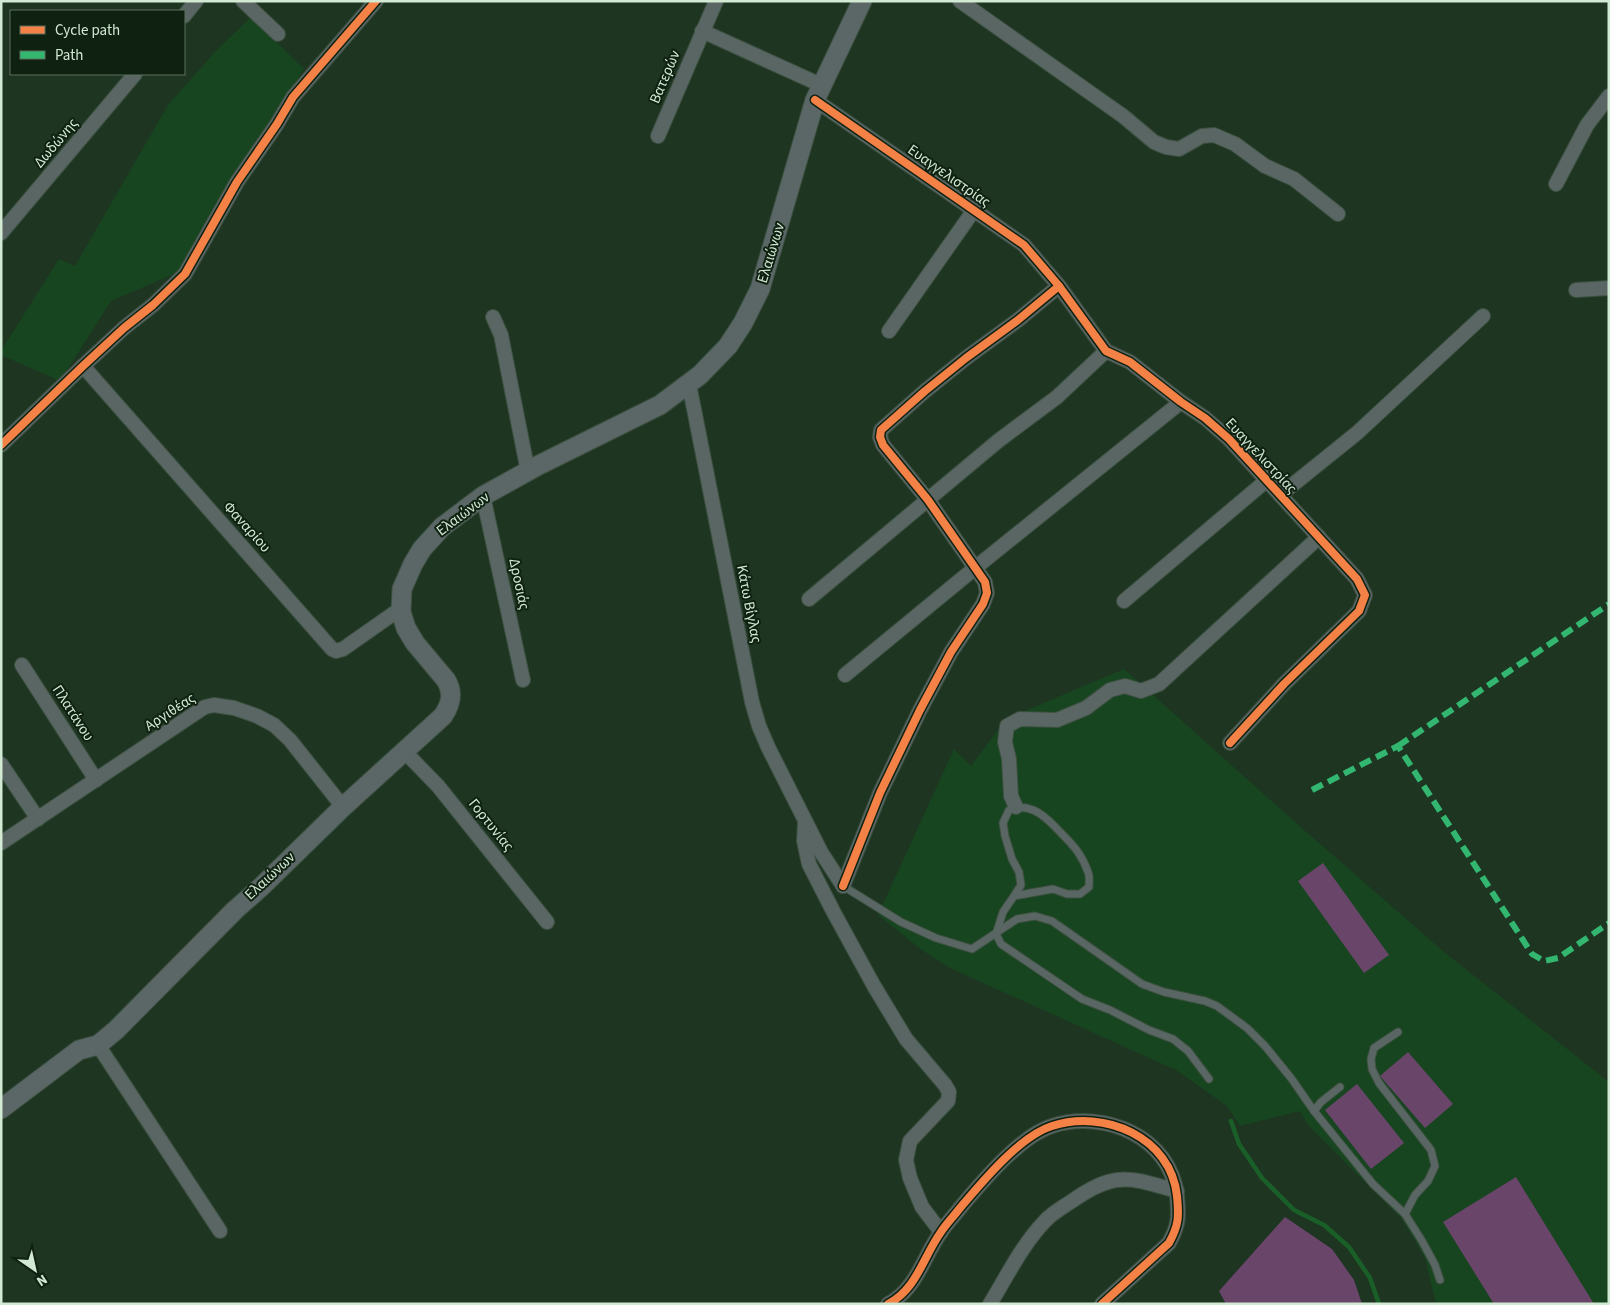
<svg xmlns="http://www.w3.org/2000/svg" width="1610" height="1305" font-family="'Source Sans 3',sans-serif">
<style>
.built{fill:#17451f}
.green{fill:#69456a}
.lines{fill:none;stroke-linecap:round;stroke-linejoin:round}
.stream{stroke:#1a5f28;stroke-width:4.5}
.lane-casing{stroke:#3c5040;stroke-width:9}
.street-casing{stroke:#3c5040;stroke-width:16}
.secondary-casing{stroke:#3c5040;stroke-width:21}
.lane{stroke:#596663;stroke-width:7}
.street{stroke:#596663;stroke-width:14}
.secondary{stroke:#5a6766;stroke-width:19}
.quiet{stroke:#33b770;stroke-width:6;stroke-dasharray:12 6;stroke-linecap:butt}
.cycleway-casing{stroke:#0f2111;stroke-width:11}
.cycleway{stroke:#f48246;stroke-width:8}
.labels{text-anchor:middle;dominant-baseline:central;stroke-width:4;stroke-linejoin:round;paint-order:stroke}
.street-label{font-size:15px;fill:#d2e9d4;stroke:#0f2111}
</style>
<rect width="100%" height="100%" fill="#1e3522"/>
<g class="built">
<path d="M251,17L304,69L258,141L181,271L111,301L60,381L1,355V351L59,259L75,266L168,105L215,52Z"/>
<path d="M1124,669L1295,822L1444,952L1609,1082V1304H1436L1425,1258L1402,1219L1308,1125L1300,1111L1240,1126L1227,1106L1176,1070L950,968L922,950L878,915L954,749L971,766L1006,719Z"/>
</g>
<g class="green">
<path d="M1323,863L1389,955L1364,973L1298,881Z"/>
<path d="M1408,1052L1453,1104L1425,1128L1380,1076Z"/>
<path d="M1357,1084L1404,1143L1371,1169L1325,1110Z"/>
<path d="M1516,1177L1594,1304H1494L1443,1222Z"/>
<path d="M1285,1217L1332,1249L1354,1280L1362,1304H1226L1219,1291Z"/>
</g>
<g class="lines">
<path class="stream" d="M1231,1121L1239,1144L1262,1178L1294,1210L1324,1225L1349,1247L1370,1278L1379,1304"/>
<g class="lane-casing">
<g id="lane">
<path d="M843,886L901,922L936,938L972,949L1017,919L1035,916L1052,921L1142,984L1164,992L1205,1001L1217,1006L1247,1028L1265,1046L1291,1078L1314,1111L1373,1184L1405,1214L1422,1241L1435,1265L1440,1280"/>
<path d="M1014,896L1021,885L1019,872L1012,859L1005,836L1003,823L1009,810C1032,801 1048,819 1062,834C1074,846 1082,855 1088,872C1090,876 1089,882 1089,887L1080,894H1067L1053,889L1014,896L1003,912L996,934L1001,944L1082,999L1110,1010L1149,1030L1173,1039L1188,1051L1209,1079"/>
<path d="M1398,1032L1374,1048L1371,1059L1372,1069L1379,1083L1431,1150L1435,1166L1428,1181L1415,1195L1405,1214"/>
<path d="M1314,1111L1321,1102L1340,1087"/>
</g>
</g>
<g class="street-casing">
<g id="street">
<path d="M243,1L278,34"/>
<path d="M960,1L1123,116L1154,142L1166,147L1179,149L1202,136L1214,135L1235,144L1265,166L1294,179L1338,214"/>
<path d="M184,16L196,1"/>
<path d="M702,31L821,85"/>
<path d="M815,100L1024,245L1059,286L1106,351L1130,362L1181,402L1205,418L1229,439L1357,579L1365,595L1359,611L1284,684L1230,743"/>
<path d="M658,136L716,1"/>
<path d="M1556,184L1587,125L1609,96"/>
<path d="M1,233L135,74"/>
<path d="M1576,290L1609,288"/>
<path d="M493,317L501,335L528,472"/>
<path d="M889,331L974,210"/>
<path d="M83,366L332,649L336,651L343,649L400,609"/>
<path d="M689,384L752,702L759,726L768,747L821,852L843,886"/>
<path d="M1,445L83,366L124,328L153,305L185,274L237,182L277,124L293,97L376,1"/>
<path d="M1280,495L1357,433L1483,316"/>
<path d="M483,496L523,680"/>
<path d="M809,599L998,441L1057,397L1106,351"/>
<path d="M1124,601L1267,480"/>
<path d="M22,665L96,780"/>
<path d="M845,675L975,568L1181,402"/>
<path d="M405,752L438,786L547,922"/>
<path d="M1,764L38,819"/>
<path d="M1016,807L1011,796L1009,759L1005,742L1007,726L1020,719L1057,720L1086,708L1110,690L1125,686L1141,691L1159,684L1319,537"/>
<path d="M805,822L804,841L809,864L833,911L874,986L906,1039L945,1085L949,1092L948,1101L910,1141L906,1160L910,1178L922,1207L941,1232"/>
<path d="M1,843L200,710L205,707L214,705L234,708L257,716L274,725L290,740L343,807"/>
<path d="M843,886L880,793L920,710L951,652L983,604L987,593L985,582L928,500L883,445L880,437L881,430L925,391L966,358L1018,320L1059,286"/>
<path d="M98,1045L220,1231"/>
<path d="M888,1304C917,1289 923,1257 941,1232C946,1224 954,1216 960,1208C982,1182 1020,1136 1052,1126C1104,1109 1171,1137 1177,1196C1179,1216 1179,1225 1169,1243L1102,1304"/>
<path d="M990,1304C1007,1276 1022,1245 1045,1221C1053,1212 1065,1206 1075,1199C1088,1190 1102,1182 1117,1180C1136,1177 1158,1186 1177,1191"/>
</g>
</g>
<g class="secondary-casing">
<path id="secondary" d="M1,1109L79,1050L98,1045L116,1030L235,910L261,887L343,807L443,716C451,704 454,693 446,680L415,643L406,628L401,612L402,589L413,564L422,549L442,527L483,496L539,465L660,405L700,375L728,346L743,323L760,289L815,100L862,1"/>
</g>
<use href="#lane" class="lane"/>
<use href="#street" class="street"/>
<use href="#secondary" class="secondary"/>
<g class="quiet">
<path d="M1398,746L1609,604"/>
<path d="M1312,790L1398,746L1532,954L1544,961L1558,958L1609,923"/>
</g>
<g class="cycleway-casing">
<g id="cycleway">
<path d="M815,100L1024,245L1059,286L1106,351L1130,362L1181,402L1205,418L1229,439L1357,579L1365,595L1359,611L1284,684L1230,743"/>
<path d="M1,445L83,366L124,328L153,305L185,274L237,182L277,124L293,97L376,1"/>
<path d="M843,886L880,793L920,710L951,652L983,604L987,593L985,582L928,500L883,445L880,437L881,430L925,391L966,358L1018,320L1059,286"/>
<path d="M888,1304C917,1289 923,1257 941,1232C946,1224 954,1216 960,1208C982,1182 1020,1136 1052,1126C1104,1109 1171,1137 1177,1196C1179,1216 1179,1225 1169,1243L1102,1304"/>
</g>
</g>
<use href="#cycleway" class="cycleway"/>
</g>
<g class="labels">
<g class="street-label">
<text transform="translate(665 77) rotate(-67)">Βατερών</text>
<text transform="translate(56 143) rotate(-50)">Δωδώνης</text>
<text transform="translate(949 176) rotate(35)">Ευαγγελιστρίας</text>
<text transform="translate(771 253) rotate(-73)">Ελαιώνων</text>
<text transform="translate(1261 456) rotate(47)">Ευαγγελιστρίας</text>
<text transform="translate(463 514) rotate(-37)">Ελαιώνων</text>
<text transform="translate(247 527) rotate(48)">Φαναρίου</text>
<text transform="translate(519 584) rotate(78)">Δροσιάς</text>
<text transform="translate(749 604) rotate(79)">Κάτω Βίγλας</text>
<text transform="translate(170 712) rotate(-33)">Αργιθέας</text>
<text transform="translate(73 713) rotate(57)">Πλατάνου</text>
<text transform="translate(491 825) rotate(51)">Γορτυνίας</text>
<text transform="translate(270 876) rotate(-43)">Ελαιώνων</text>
</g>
</g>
<rect width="1610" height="1305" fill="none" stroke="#d2e9d4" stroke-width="5"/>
<rect x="10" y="10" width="175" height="65" fill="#0f2111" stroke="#5d715f"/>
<rect x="20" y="26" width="25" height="8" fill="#f48246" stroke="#5d715f"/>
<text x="55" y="35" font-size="15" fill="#d2e9d4">Cycle path</text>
<rect x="20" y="51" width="25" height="8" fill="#33b770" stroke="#5d715f"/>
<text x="55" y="60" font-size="15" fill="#d2e9d4">Path</text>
<g transform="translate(35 1270) rotate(146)" stroke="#0f2111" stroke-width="4" paint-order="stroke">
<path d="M0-4L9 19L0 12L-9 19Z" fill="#d2e9d4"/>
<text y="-8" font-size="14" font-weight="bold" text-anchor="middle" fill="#d2e9d4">N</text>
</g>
</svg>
